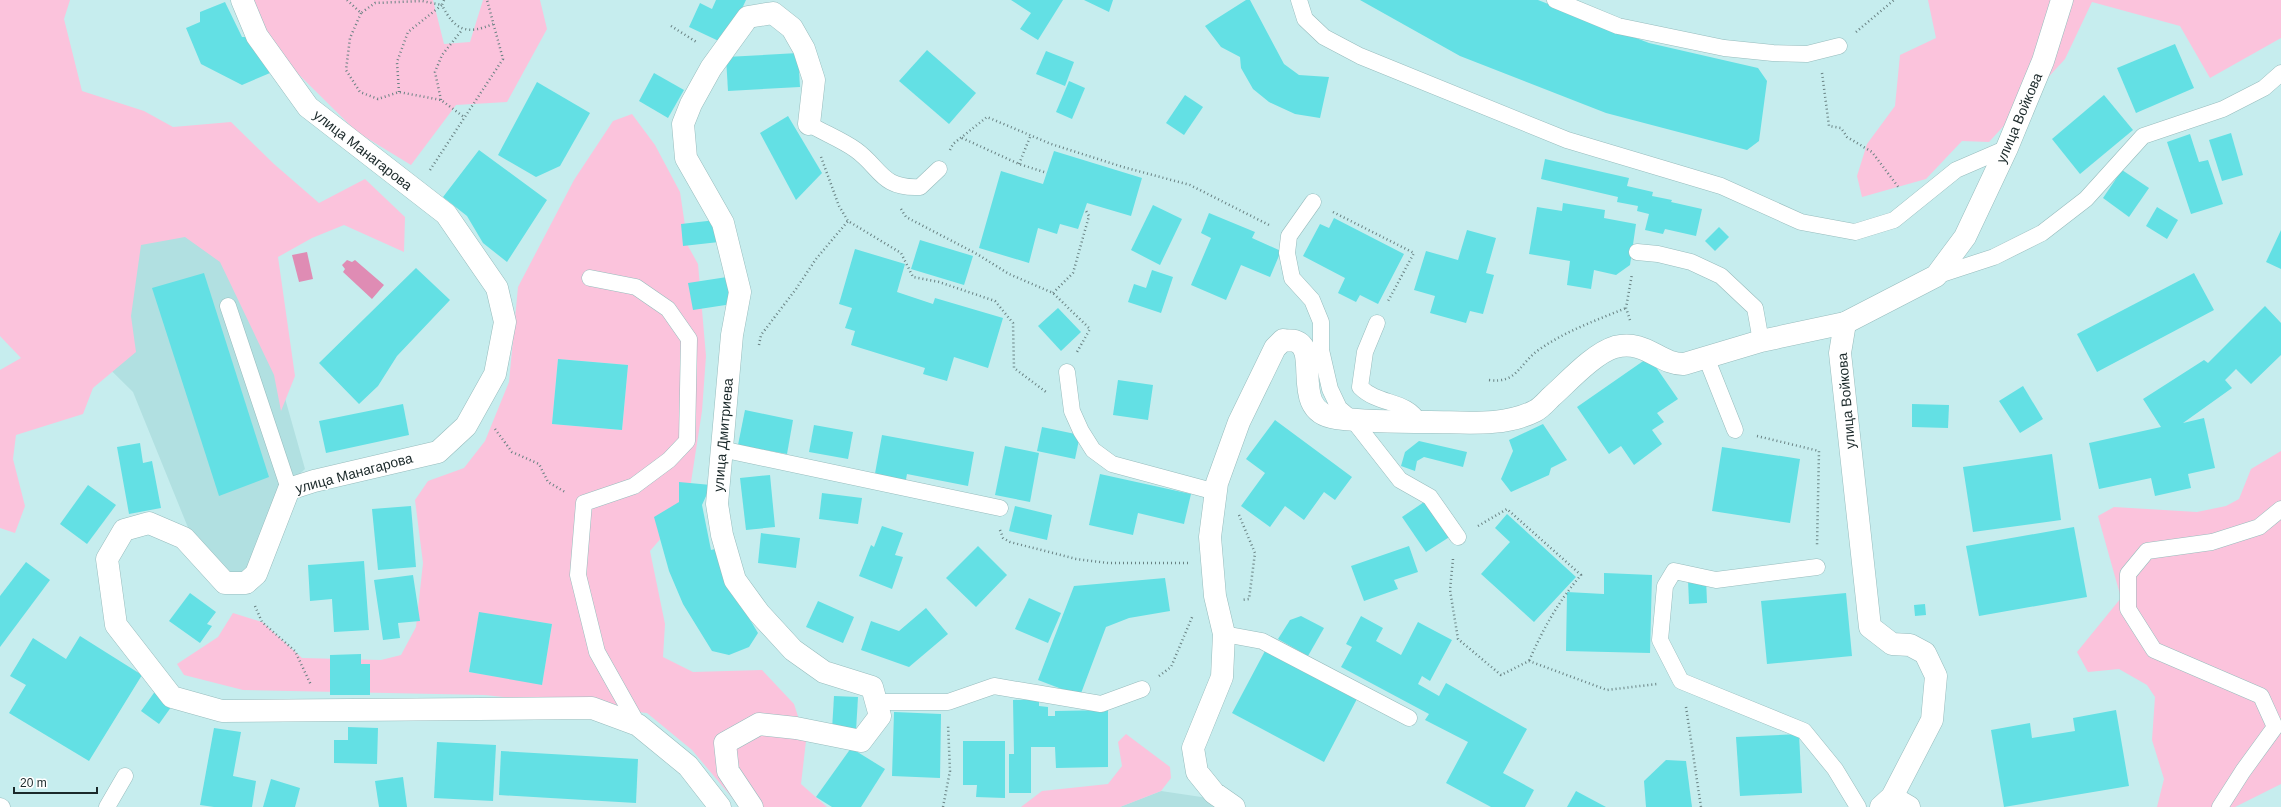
<svg xmlns="http://www.w3.org/2000/svg" width="2281" height="807" font-family="Helvetica,sans-serif">
<style>
.built{fill:#b1e0e1}
.green{fill:#fbc3dc;fill-rule:evenodd}
.water{fill:#df8cb4}
.building{fill:#63e0e4}
.lines{fill:none;stroke-linecap:round;stroke-linejoin:round}
.lane-casing{stroke:#97bcbd;stroke-width:17}
.street-casing{stroke:#97bcbd;stroke-width:23}
.secondary-casing{stroke:#97bcbd;stroke-width:23}
.path{stroke:#698283;stroke-width:2.5;stroke-dasharray:1 3;stroke-linecap:butt}
.lane{stroke:#fff;stroke-width:16}
.street{stroke:#fff;stroke-width:22}
.secondary{stroke:#fff;stroke-width:22}
.labels{text-anchor:middle;dominant-baseline:central;stroke-width:3;stroke-linejoin:round;paint-order:stroke}
.street-label{font-size:14px;fill:#1b292a;stroke:#fff}
</style>
<rect width="100%" height="100%" fill="#c6edee"/>
<g class="built">
<path d="M195,189L264,324L305,469L277,495L250,566L235,576L191,535L133,392L61,321Z"/>
<path d="M1161,791L1208,798L1225,807H1120Z"/>
</g>
<g class="green">
<path d="M0,0H70L64,19L82,91L144,111L173,127L231,122L274,164L319,203L365,179L405,217L404,252L344,225L312,238L278,257L295,376L281,411L274,375L220,262L185,237L141,245L131,316L136,352L93,388L83,414L16,435L13,459L25,506L15,533L0,528V370L21,358L0,336Z"/>
<path d="M249,0H433L444,44L470,42L483,0H540L547,29L507,102L456,105L411,165L357,132L283,59Z"/>
<path d="M1928,0H2281V38L2210,78L2180,26L2092,2L2065,59L1989,142L1962,141L1926,179L1862,197L1857,176L1867,144L1895,106L1900,55L1936,38Z"/>
<path d="M632,114L655,145L680,192L688,246L698,264L706,356L702,411L687,508L650,551L665,624L663,657L693,672L762,670L794,704L806,741L801,784L827,807H740L692,750L647,713L485,695L243,690L184,675L177,664L218,637L233,613L262,622L302,658L381,660L401,655L416,627L423,563L415,500L428,481L464,468L485,441L509,382L518,287L574,180L613,121ZM558,359L628,365L622,430L552,424ZM479,613L552,624L542,684L469,672Z"/>
<path d="M2281,451V784L2235,807H2157L2164,779L2152,740L2155,697L2147,685L2119,669L2088,672L2077,652L2121,598L2098,516L2114,507L2197,512L2226,506L2239,499L2251,469Z"/>
<path d="M1126,734L1170,767L1171,778L1161,791L1120,807H1021L1042,791L1108,784L1122,766L1118,742Z"/>
</g>
<g class="water">
<path d="M307,252L313,279L299,282L292,255Z"/>
<path d="M347,260L352,262L355,260L384,285L372,299L343,272L345,269L342,265Z"/>
</g>
<g class="building">
<path d="M716,0H746L725,44L689,27L700,3L712,9Z"/>
<path d="M1011,0H1063L1038,40L1020,29L1031,13Z"/>
<path d="M1084,0H1113L1109,12Z"/>
<path d="M1246,0H1250L1284,64L1299,75L1329,77L1320,118L1295,114L1269,102L1253,89L1241,68L1240,57L1221,47L1205,26Z"/>
<path d="M1360,0H1538L1649,43L1758,68L1767,81L1759,141L1747,150L1606,113L1460,56Z"/>
<path d="M225,2L242,37H254L270,73L242,85L201,64L186,28L200,22V12Z"/>
<path d="M2175,44L2194,88L2136,113L2117,68Z"/>
<path d="M927,50L976,93L949,124L899,81Z"/>
<path d="M1046,51L1074,62L1065,86L1036,74Z"/>
<path d="M798,53L800,87L728,91L726,57Z"/>
<path d="M654,73L684,90L668,118L639,101Z"/>
<path d="M1069,81L1085,88L1072,119L1056,112Z"/>
<path d="M537,82L590,113L560,166L536,177L498,155Z"/>
<path d="M1185,95L1203,107L1184,135L1166,123Z"/>
<path d="M2104,95L2133,130L2080,174L2052,139Z"/>
<path d="M788,116L822,173L796,200L760,133Z"/>
<path d="M2231,133L2243,175L2222,181L2209,140Z"/>
<path d="M2190,134L2199,162L2208,160L2223,204L2191,214L2167,142Z"/>
<path d="M479,150L547,200L507,262L483,243L467,216L443,197Z"/>
<path d="M1054,151L1142,178L1131,216L1087,203L1078,229L1060,224L1057,234L1038,228L1029,263L979,248L1001,171L1043,184Z"/>
<path d="M1545,159L1629,178L1627,186L1653,192L1652,196L1672,200L1671,202L1702,209L1696,236L1665,229L1663,234L1645,230L1649,214L1637,211L1638,206L1617,202L1618,197L1541,179Z"/>
<path d="M2122,170L2149,188L2129,217L2103,198Z"/>
<path d="M1563,203L1605,210L1604,218L1636,224L1630,265L1616,275L1594,270L1591,289L1567,285L1570,261L1529,254L1537,207L1562,211Z"/>
<path d="M1153,205L1182,219L1160,265L1131,250Z"/>
<path d="M2157,207L2178,220L2167,239L2146,226Z"/>
<path d="M1209,213L1255,232L1252,238L1281,251L1270,277L1241,265L1226,300L1191,285L1211,238L1201,233Z"/>
<path d="M1334,218L1404,254L1378,304L1360,295L1356,302L1338,293L1345,278L1303,256L1320,224L1329,228Z"/>
<path d="M716,220L719,242L683,246L681,224Z"/>
<path d="M1719,227L1729,237L1715,251L1705,241Z"/>
<path d="M1467,230L1496,238L1486,273L1494,275L1483,314L1470,311L1466,323L1430,313L1435,296L1414,290L1426,251L1458,260Z"/>
<path d="M2281,230V269L2266,262Z"/>
<path d="M920,240L973,256L964,285L911,269Z"/>
<path d="M855,249L905,264L897,292L933,304L935,298L1003,318L988,368L954,357L947,381L923,374L925,368L851,345L855,331L845,328L852,308L839,304Z"/>
<path d="M416,268L450,300L397,356L378,386L359,404L319,363Z"/>
<path d="M1152,270L1173,277L1161,313L1128,302L1134,284L1146,288Z"/>
<path d="M204,273L269,477L219,496L152,288Z"/>
<path d="M2194,273L2214,310L2097,372L2077,334Z"/>
<path d="M727,277L732,304L693,310L688,283Z"/>
<path d="M2265,306L2281,323V355L2251,384L2236,369L2225,380L2232,388L2183,423L2204,418L2215,468L2188,474L2191,488L2155,496L2151,478L2099,489L2089,443L2161,427L2143,399L2204,360L2208,363Z"/>
<path d="M1058,308L1081,332L1061,351L1038,326Z"/>
<path d="M1649,357L1678,399L1657,413L1664,422L1652,430L1662,444L1634,465L1621,446L1609,454L1577,407Z"/>
<path d="M558,359L628,365L622,430L552,424Z"/>
<path d="M1118,380L1153,385L1148,420L1113,415Z"/>
<path d="M2023,386L2043,419L2020,433L1999,401Z"/>
<path d="M403,404L409,435L326,453L319,421Z"/>
<path d="M1912,404L1949,405L1948,428L1912,427Z"/>
<path d="M745,410L793,420L787,454L738,445Z"/>
<path d="M1275,420L1352,477L1335,500L1324,492L1304,520L1285,506L1270,527L1241,506L1265,473L1246,459Z"/>
<path d="M1543,424L1567,460L1551,468L1549,475L1511,492L1501,479L1513,451L1509,440Z"/>
<path d="M814,425L853,432L848,459L809,452Z"/>
<path d="M1042,427L1080,435L1075,459L1037,451Z"/>
<path d="M882,435L974,452L968,486L907,474L905,485L874,479Z"/>
<path d="M1419,441L1467,452L1463,467L1424,457L1417,461L1415,471L1401,466L1405,452Z"/>
<path d="M140,443L143,463L152,461L161,508L129,514L117,447Z"/>
<path d="M1005,446L1039,453L1030,502L995,495Z"/>
<path d="M1722,447L1800,459L1790,523L1712,511Z"/>
<path d="M2052,454L2061,520L1973,532L1963,467Z"/>
<path d="M1100,474L1191,494L1184,524L1138,513L1133,535L1089,525Z"/>
<path d="M770,475L775,527L746,530L740,478Z"/>
<path d="M679,482L711,485L702,505L711,550L719,548L728,583L758,633L749,647L729,655L712,651L683,604L669,571L654,517L679,502Z"/>
<path d="M88,485L116,505L87,544L60,524Z"/>
<path d="M822,493L862,498L858,524L819,519Z"/>
<path d="M1427,500L1451,536L1426,552L1402,517Z"/>
<path d="M411,506L416,567L378,570L372,509Z"/>
<path d="M1015,506L1052,515L1047,540L1009,531Z"/>
<path d="M1507,514L1576,577L1534,622L1481,574L1510,542L1495,528Z"/>
<path d="M882,526L903,533L895,555L903,557L892,589L859,576L871,545L874,547Z"/>
<path d="M2074,527L2087,597L1979,616L1966,546Z"/>
<path d="M761,533L800,538L796,568L758,563Z"/>
<path d="M978,546L1007,575L976,607L946,578Z"/>
<path d="M1409,546L1418,572L1394,580L1398,589L1364,601L1351,566Z"/>
<path d="M364,561L369,630L334,632L332,599L310,601L308,565Z"/>
<path d="M26,562L50,580L0,647V596Z"/>
<path d="M1604,573L1652,575L1650,653L1566,651L1567,592L1604,594Z"/>
<path d="M413,575L420,621L398,623L400,638L383,640L374,580Z"/>
<path d="M1165,578L1170,611L1129,618L1106,627L1080,696L1038,680L1074,586Z"/>
<path d="M1706,578L1707,603L1689,604L1688,579Z"/>
<path d="M190,593L216,612L207,624L212,626L200,643L169,621Z"/>
<path d="M1846,593L1852,656L1767,664L1761,601Z"/>
<path d="M1029,598L1061,613L1048,643L1015,629Z"/>
<path d="M818,601L854,617L843,643L806,627Z"/>
<path d="M1925,604L1926,615L1915,616L1914,605Z"/>
<path d="M926,608L948,634L909,667L861,650L871,621L899,631Z"/>
<path d="M479,612L552,624L542,685L469,672Z"/>
<path d="M1301,616L1324,628L1308,656L1278,639L1290,620Z"/>
<path d="M1361,616L1383,628L1376,641L1401,655L1418,622L1452,640L1430,681L1422,676L1418,684L1439,696L1446,683L1527,729L1503,773L1534,790L1525,807H1491L1446,783L1468,742L1425,720L1429,714L1341,667L1352,647L1346,644Z"/>
<path d="M80,636L142,675L89,761L9,713L26,685L10,676L33,638L66,659Z"/>
<path d="M1266,649L1358,697L1324,762L1232,713Z"/>
<path d="M361,654V664H370V695H330V655Z"/>
<path d="M156,690L174,703L159,724L141,711Z"/>
<path d="M834,696L858,697L856,731L832,730Z"/>
<path d="M1039,699V706L1048,707V716H1055V711L1108,710V767L1056,768L1055,747H1031V793H1009V754H1014L1013,700Z"/>
<path d="M2116,710L2129,786L2004,807L1991,730L2030,723L2032,738L2075,731L2073,718Z"/>
<path d="M894,712L941,714L940,778L892,776Z"/>
<path d="M348,727L378,728L377,764L334,763V740H348Z"/>
<path d="M214,728L241,732L233,776L256,781L252,807H214L200,805Z"/>
<path d="M1799,734L1802,793L1740,796L1736,737Z"/>
<path d="M963,741H1005V798L976,797L977,785H963Z"/>
<path d="M437,742L496,745L493,801L434,798Z"/>
<path d="M851,748L885,769L861,807H832L816,797Z"/>
<path d="M501,751L638,759L636,803L499,795Z"/>
<path d="M1666,760L1686,761L1692,807H1646L1644,781Z"/>
<path d="M403,777L407,807H379L375,781Z"/>
<path d="M271,779L300,788L295,807H263Z"/>
<path d="M1576,791L1606,807H1567Z"/>
</g>
<g class="lines">
<g class="lane-casing">
<g id="lane">
<path d="M1299,0L1305,19L1324,37L1360,56L1567,140L1721,186L1801,222L1855,232L1894,220L1956,170L2007,148"/>
<path d="M1555,0L1618,26L1724,48L1773,53L1807,54L1839,46"/>
<path d="M809,124C824,133 842,140 856,150C881,168 881,189 920,187L939,169"/>
<path d="M1313,202L1289,236L1287,253L1292,278L1312,300L1321,322V350L1330,389L1339,408L1353,420L1400,480L1430,497L1458,537"/>
<path d="M1637,252L1658,254L1691,262L1721,276L1755,308L1761,341"/>
<path d="M1936,276L1994,257L2042,233L2086,199L2143,136L2223,109L2264,88L2281,73"/>
<path d="M590,278L636,287L668,309L689,339L687,441L669,460L634,486L584,503L578,575L597,652L638,725"/>
<path d="M228,306L289,489"/>
<path d="M1377,323L1365,352L1360,387C1379,406 1407,399 1419,422"/>
<path d="M1706,357L1735,430"/>
<path d="M1067,372L1072,411L1081,431L1093,450L1112,464L1216,492"/>
<path d="M721,449L1000,508"/>
<path d="M1817,567L1716,580L1674,571L1665,586L1660,640L1681,681L1804,731L1835,769L1858,807"/>
<path d="M1224,634L1262,641L1409,718"/>
<path d="M876,702H948L994,686L1101,704L1142,689"/>
<path d="M0,806L2,807"/>
<path d="M107,807L125,776"/>
<path d="M2220,807L2243,771L2275,727L2261,696L2154,650L2128,609V574L2147,551L2212,542L2259,527L2281,509"/>
</g>
</g>
<g class="street-casing">
<g id="street">
<path d="M242,0L257,36L308,107L446,214L497,288L505,322L495,374L466,426L438,452L314,481L289,489L256,574L246,583H225L184,538L149,523L124,530L107,559L116,625L172,697L222,711L592,708L638,725L688,766L720,807"/>
<path d="M1892,797L1909,807"/>
<path d="M752,807L728,771L725,743L759,724L796,728L861,741L880,716L872,687L824,672L793,650L759,613L735,580L722,535L717,504L732,335L740,292L723,223L686,158L683,124L691,104L711,68L748,17L773,13L792,28L804,49L814,80L809,124"/>
</g>
</g>
<g class="secondary-casing">
<g id="secondary">
<path d="M1845,323L1840,353L1870,627L1892,644L1910,645L1925,653L1936,676L1932,720L1892,797L1881,807"/>
<path d="M1234,807L1214,793L1197,772L1193,748L1222,677L1224,634L1215,596L1210,537L1217,483L1239,422L1275,348L1283,340C1287,341 1292,340 1295,341C1322,349 1288,412 1336,418C1367,422 1399,422 1430,422C1464,422 1504,427 1535,411C1541,408 1546,402 1551,397C1567,383 1594,353 1615,347C1646,339 1660,365 1684,364L1761,341L1845,323L1936,276L1965,237L2007,148L2043,61L2062,0"/>
</g>
</g>
<g class="path">
<path d="M347,0L361,13L375,3L422,1L442,5"/>
<path d="M444,0L442,5C455,31 467,35 493,24"/>
<path d="M361,13L350,38L346,70L360,92L378,99L399,92L441,100L464,117"/>
<path d="M671,26L698,43"/>
<path d="M1856,32L1894,0"/>
<path d="M1822,73L1829,126L1841,128L1847,137L1872,152L1899,188"/>
<path d="M399,92L397,62L408,32L442,5"/>
<path d="M441,100L435,72L442,55L462,30"/>
<path d="M962,138L1019,164L1047,173"/>
<path d="M950,150L953,144L987,117L1051,144L1123,167L1190,185L1269,225"/>
<path d="M821,157L839,206L848,221L901,253L913,277L939,282L995,301L1013,323L1014,368L1046,392"/>
<path d="M1019,164L1030,137"/>
<path d="M430,170L503,59L487,0"/>
<path d="M901,209L906,217L977,254L1009,274L1053,293L1090,329L1077,352"/>
<path d="M1333,212L1414,253L1387,303"/>
<path d="M1053,293L1073,273L1089,216L1085,209"/>
<path d="M1630,320L1626,308L1632,274"/>
<path d="M759,345L761,335L796,289L816,259L848,221"/>
<path d="M1489,380C1518,384 1519,363 1540,349C1566,331 1597,320 1626,308"/>
<path d="M495,429L512,452L539,464L548,482L565,492"/>
<path d="M1757,436L1819,451L1817,546"/>
<path d="M1239,515L1255,553L1249,599L1241,600"/>
<path d="M1478,526L1507,509L1581,575C1558,602 1543,629 1529,661"/>
<path d="M1000,530L1003,538L1010,542L1076,559L1108,563H1188"/>
<path d="M1453,559L1450,590L1458,639L1501,675L1529,661L1607,690L1657,684"/>
<path d="M255,606L262,622L295,651L311,685"/>
<path d="M1159,676L1171,667L1193,615"/>
<path d="M1686,707L1701,807"/>
<path d="M943,807L950,771L948,724"/>
</g>
<use href="#lane" class="lane"/>
<use href="#street" class="street"/>
<use href="#secondary" class="secondary"/>
</g>
<g class="labels">
<g class="street-label">
<text transform="translate(2019 118) rotate(-67)">улица Войкова</text>
<text transform="translate(363 150) rotate(38)">улица Манагарова</text>
<text transform="translate(1846 401) rotate(-95)">улица Войкова</text>
<text transform="translate(723 435) rotate(-85)">улица Дмитриева</text>
<text transform="translate(354 473) rotate(-15)">улица Манагарова</text>
</g>
</g>
<path d="M14 787v6h83v-6" fill="none" stroke="#1b292a" stroke-width="2"/>
<text x="20" y="787" font-size="12" fill="#1b292a" stroke="#ffffff" stroke-width="3" paint-order="stroke">20 m</text>
</svg>
